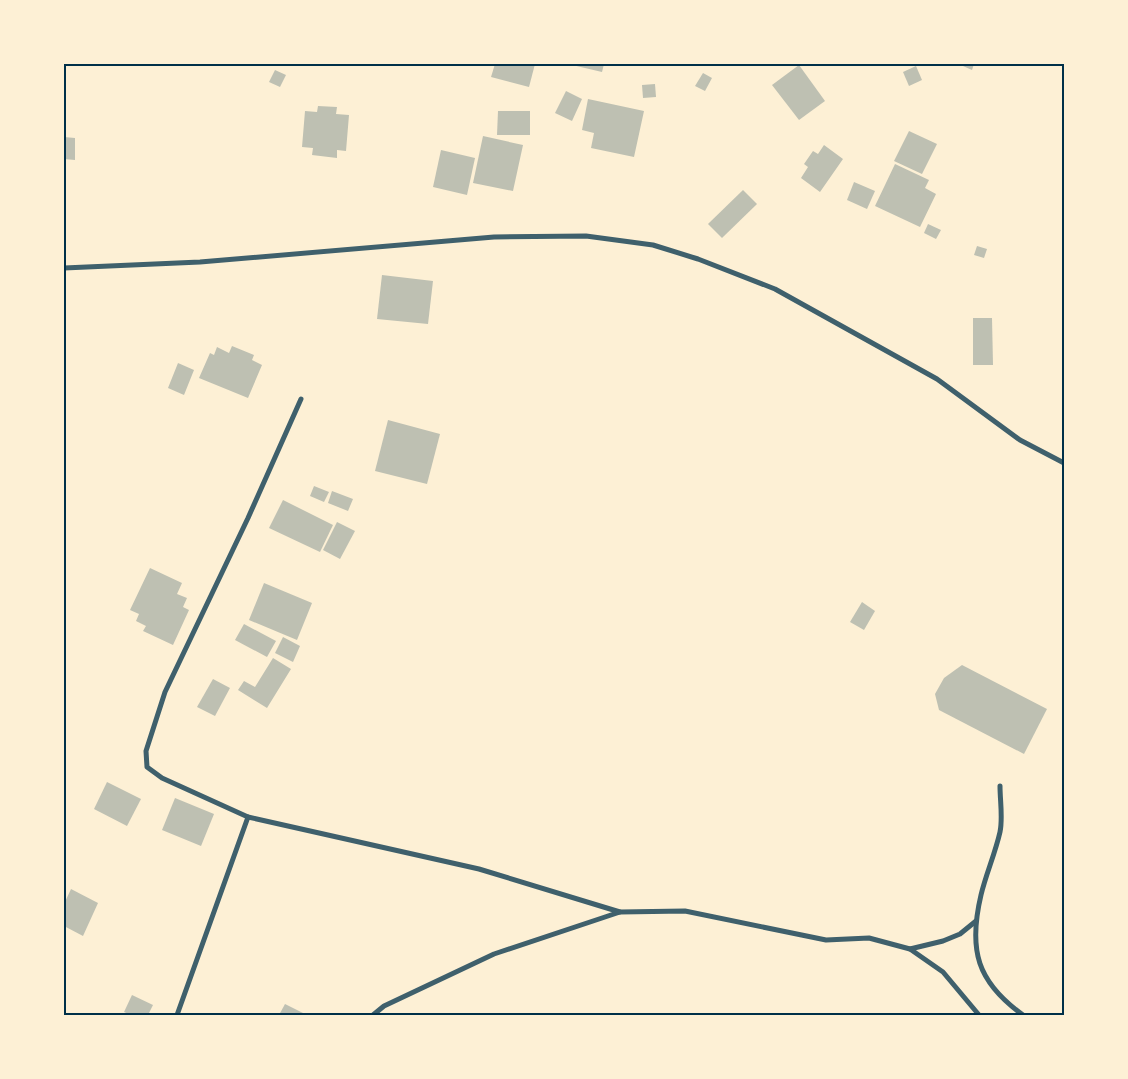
<svg xmlns="http://www.w3.org/2000/svg" width="1128" height="1079" font-family="'Archivo Narrow',sans-serif">
<style>
.building{fill:#bec0b2}
.lines{fill:none;stroke-linecap:round;stroke-linejoin:round}
.minor{stroke:#3f606c;stroke-width:5}
.neatline{fill:none;stroke:#003049;stroke-width:2}
</style>
<rect width="100%" height="100%" fill="#fdf0d5"/>
<g class="building">
<path d="M495,64H535L529,87L491,77Z"/>
<path d="M568,64H604L602,72Z"/>
<path d="M964,64H974L972,70L963,66Z"/>
<path d="M799,65L825,101L799,120L772,85Z"/>
<path d="M916,66L922,80L909,86L903,72Z"/>
<path d="M275,70L286,75L280,87L269,82Z"/>
<path d="M703,73L712,78L705,91L695,86Z"/>
<path d="M655,84L656,97L643,98L642,85Z"/>
<path d="M566,91L582,99L572,121L555,113Z"/>
<path d="M588,99L644,111L634,157L591,148L594,133L582,130Z"/>
<path d="M318,106L337,107L336,114L349,115L346,151L337,150V158L312,155L313,148L302,147L305,111L317,112Z"/>
<path d="M498,111H530V135H497Z"/>
<path d="M909,131L937,144L922,174L894,161Z"/>
<path d="M483,136L523,145L513,191L473,183Z"/>
<path d="M64,137L75,138V160L64,159Z"/>
<path d="M824,145L843,159L820,192L801,178L808,167L804,164L813,151L818,154Z"/>
<path d="M441,150L475,158L467,195L433,187Z"/>
<path d="M895,164L929,180L925,188L936,194L920,227L875,206Z"/>
<path d="M854,182L875,191L867,209L847,200Z"/>
<path d="M743,190L757,204L722,238L708,224Z"/>
<path d="M928,224L941,230L936,239L924,233Z"/>
<path d="M977,246L987,249L984,258L974,255Z"/>
<path d="M382,275L433,281L428,324L377,319Z"/>
<path d="M973,318H992L993,365H973Z"/>
<path d="M232,346L254,355L252,360L262,365L248,398L199,378L210,353L214,355L217,347L229,353Z"/>
<path d="M178,363L194,370L184,395L168,388Z"/>
<path d="M388,420L440,434L427,484L375,471Z"/>
<path d="M314,486L329,492L324,502L310,496Z"/>
<path d="M332,491L353,499L348,511L328,503Z"/>
<path d="M283,500L333,525L320,552L269,528Z"/>
<path d="M337,522L355,531L340,559L323,550Z"/>
<path d="M150,568L182,583L177,594L187,598L183,607L189,610L173,645L143,631L146,626L136,621L139,614L130,610Z"/>
<path d="M264,583L312,603L297,640L249,620Z"/>
<path d="M862,602L875,611L864,630L850,622Z"/>
<path d="M244,624L276,641L267,657L235,640Z"/>
<path d="M283,637L300,646L293,662L275,653Z"/>
<path d="M273,658L291,669L267,708L238,690L244,681L255,687Z"/>
<path d="M962,665L1047,709L1024,754L939,710L935,694L944,678Z"/>
<path d="M213,679L230,688L215,716L197,707Z"/>
<path d="M107,782L141,799L127,826L94,809Z"/>
<path d="M175,798L214,814L201,846L162,830Z"/>
<path d="M71,889L98,903L83,936L64,926V904Z"/>
<path d="M132,995L153,1005L148,1015H131L124,1012Z"/>
<path d="M285,1004L307,1015H279Z"/>
</g>
<g class="lines">
<g class="minor">
<path d="M64,268L200,262L494,237L586,236L653,245L698,259L775,289L937,379L1020,440L1064,463"/>
<path d="M301,399L248,518L165,692L146,751L147,767L162,778L248,817L479,869L620,912L685,911L826,940L869,938L910,949L943,972L979,1015"/>
<path d="M1000,786C1000,801 1003,818 1000,832C995,854 986,874 981,895C968,950 977,982 1023,1015"/>
<path d="M910,949L943,941L960,934L976,921"/>
<path d="M177,1015L248,817"/>
<path d="M373,1015L384,1006L494,954L620,912"/>
</g>
</g>
<rect width="1128" height="1079" fill="none" stroke="#fdf0d5" stroke-width="130"/>
<rect x="65" y="65" width="998" height="949" class="neatline"/>
</svg>
